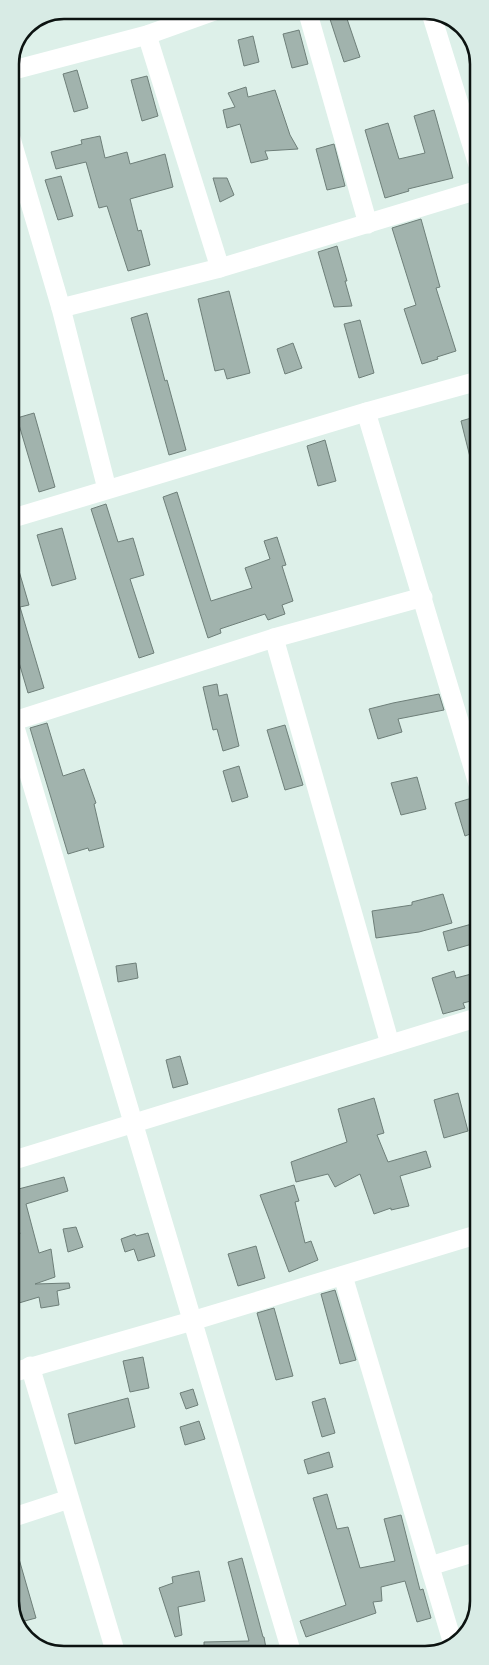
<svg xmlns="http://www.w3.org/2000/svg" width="489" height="1665" font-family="'Crimson Pro',serif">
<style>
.building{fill:#a1b3ad;stroke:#6e7f79}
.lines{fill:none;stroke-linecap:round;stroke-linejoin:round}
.street{stroke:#fff;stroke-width:19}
.rim{fill:none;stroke:#0c1311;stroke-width:2.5}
</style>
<rect width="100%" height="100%" fill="#ddf0e9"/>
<g class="building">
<path d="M327,10H344L360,57L344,62Z"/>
<path d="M299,30L308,64L292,68L283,34Z"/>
<path d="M253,36L259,62L244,66L238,40Z"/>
<path d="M77,70L88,108L74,112L63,74Z"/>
<path d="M147,76L158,116L142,121L131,80Z"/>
<path d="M246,87L248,97L275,90L290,135L298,149L265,151L268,159L251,163L240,124L227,128L223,110L235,107L228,93Z"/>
<path d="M434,110L453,178L408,189L409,191L385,198L365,130L388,123L399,159L425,153L414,116Z"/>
<path d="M100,136L105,158L127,152L130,164L165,154L173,187L130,199L138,231L141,230L150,265L128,271L107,206L99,208L86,162L56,169L51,152L82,144L81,140Z"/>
<path d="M334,144L345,186L327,190L316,149Z"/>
<path d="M61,176L73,216L58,220L45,180Z"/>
<path d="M213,178H227L234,195L220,202Z"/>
<path d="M421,219L440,287L436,288L456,351L437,357L438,359L422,364L404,309L416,305L392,228Z"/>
<path d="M337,246L347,281H345L352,306L334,307L318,252Z"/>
<path d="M229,291L250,373L227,379L224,369L215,371L198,299Z"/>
<path d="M147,313L165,381L167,380L186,450L169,455L131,318Z"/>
<path d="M360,320L374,373L359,378L344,324Z"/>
<path d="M293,343L302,368L285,374L277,349Z"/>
<path d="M34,413L55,487L39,492L17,418Z"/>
<path d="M478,416V468L473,469L461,421Z"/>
<path d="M325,440L336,481L318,486L307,446Z"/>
<path d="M177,492L211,601L252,588L245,568L270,559L264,541L277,537L286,565L282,566L293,601L282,605L285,614L268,620L265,614L220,629L221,633L208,638L163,497Z"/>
<path d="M106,504L118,542L133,538L144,575L130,579L154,653L139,658L91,509Z"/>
<path d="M62,528L76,579L52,586L37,535Z"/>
<path d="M14,554L29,605L20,607L44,688L28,693L10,632V555Z"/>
<path d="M217,684L219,696L227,694L239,746L223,751L217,729L213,730L203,687Z"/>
<path d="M439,694L444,710L398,719L402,732L378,739L369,709L393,703Z"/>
<path d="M47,723L63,776L84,769L96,803L94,804L104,847L89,851L88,848L68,854L30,728Z"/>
<path d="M285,725L303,785L285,790L267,730Z"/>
<path d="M239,766L248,797L232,802L223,771Z"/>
<path d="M417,777L426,809L401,815L391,783Z"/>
<path d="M472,798L478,820V831L465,836L455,803Z"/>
<path d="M443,894L452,923L419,932L376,938L372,911L412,905V902Z"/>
<path d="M479,922V942L448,951L443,932Z"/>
<path d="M136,963L138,978L118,982L116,966Z"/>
<path d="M454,971L456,978L479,972V999L463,1003L465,1008L443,1014L432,978Z"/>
<path d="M180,1056L188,1084L173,1088L166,1060Z"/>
<path d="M458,1093L468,1131L444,1138L434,1100Z"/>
<path d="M374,1098L384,1133L377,1135L388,1162L426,1151L431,1167L400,1176L409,1206L391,1210V1208L374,1214L360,1174L335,1187L328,1174L296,1182L291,1162L347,1142L338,1109Z"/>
<path d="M64,1177L68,1191L26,1204L39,1253L51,1249L55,1277L35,1284L69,1283L70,1288L57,1291L59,1305L41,1308L39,1297L19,1303L11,1277V1237L20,1234L13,1206L11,1207V1191Z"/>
<path d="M294,1185L299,1201L295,1202L305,1243L311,1241L318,1260L289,1272L260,1195Z"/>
<path d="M76,1227L83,1247L68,1252L63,1229Z"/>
<path d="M148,1233L155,1256L138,1261L134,1249L125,1252L121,1239L135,1234L136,1236Z"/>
<path d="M256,1246L265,1278L238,1286L228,1254Z"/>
<path d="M335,1290L356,1360L340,1364L321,1294Z"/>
<path d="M274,1308L293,1376L276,1380L257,1313Z"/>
<path d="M143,1357L149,1388L130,1392L123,1361Z"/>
<path d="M193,1389L198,1405L186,1409L180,1393Z"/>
<path d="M128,1398L135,1427L75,1444L68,1414Z"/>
<path d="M325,1398L335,1433L322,1437L312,1402Z"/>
<path d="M199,1421L205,1439L185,1445L180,1427Z"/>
<path d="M329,1452L333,1467L308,1474L304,1460Z"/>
<path d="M327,1494L337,1529L348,1527L360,1568L395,1561L384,1519L401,1515L420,1590L423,1589L431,1618L417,1622L405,1581L381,1587L382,1601L373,1602L376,1613L306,1637L300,1621L346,1605L313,1498Z"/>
<path d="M11,1545H15L36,1618L17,1623L11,1612Z"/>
<path d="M242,1558L263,1637H264L267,1654H204V1642L249,1641L228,1562Z"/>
<path d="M199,1571L205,1601L178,1607L182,1635L175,1637L159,1588L173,1583L172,1577Z"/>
</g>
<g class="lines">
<g class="street">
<path d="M307,10L368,224"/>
<path d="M430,10L478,165"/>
<path d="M147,35L220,268"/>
<path d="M10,71L147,35L217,10"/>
<path d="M10,135L61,308L107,489"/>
<path d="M61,308L220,268L478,190"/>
<path d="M366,412L478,784"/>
<path d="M10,519L366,412L478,381"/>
<path d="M274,638L390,1044"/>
<path d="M11,714L292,1654"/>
<path d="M11,722L274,638L423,597"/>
<path d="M11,1161L479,1017"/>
<path d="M343,1276L453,1644"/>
<path d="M30,1366L116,1654"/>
<path d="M11,1373L192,1321L479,1234"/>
<path d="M11,1518L69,1499"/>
<path d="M430,1566L479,1551"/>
</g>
</g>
<path d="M0 0H489V1665H0ZM64 19H425A45 45 0 0 1 470 64V1601A45 45 0 0 1 425 1646H64A45 45 0 0 1 19 1601V64A45 45 0 0 1 64 19Z" fill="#d8ebe5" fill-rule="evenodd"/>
<path class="rim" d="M64 19H425A45 45 0 0 1 470 64V1601A45 45 0 0 1 425 1646H64A45 45 0 0 1 19 1601V64A45 45 0 0 1 64 19Z"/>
</svg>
